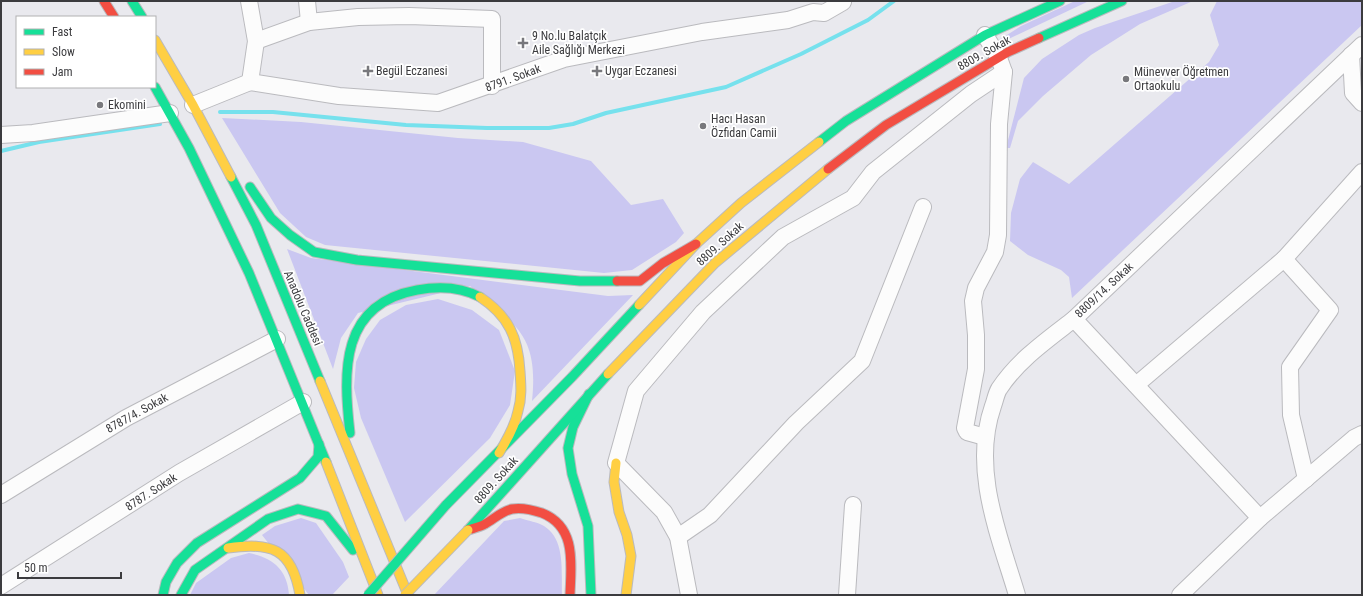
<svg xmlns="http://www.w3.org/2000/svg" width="1363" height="596" font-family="'Roboto Condensed',sans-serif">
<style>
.green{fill:#cac7f1}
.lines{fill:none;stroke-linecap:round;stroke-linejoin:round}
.stream{stroke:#76e1ed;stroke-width:4}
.street-casing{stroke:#bababe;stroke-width:18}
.fast-casing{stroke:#bababe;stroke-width:11}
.slow-casing{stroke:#bababe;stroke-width:11}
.jam-casing{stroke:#bababe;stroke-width:11}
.street{stroke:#fcfcfc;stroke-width:16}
.fast{stroke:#16e098;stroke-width:9}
.slow{stroke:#ffcf43;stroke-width:9}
.jam{stroke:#f24e42;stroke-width:9}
.fast-bridge-casing{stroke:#bababe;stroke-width:11;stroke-linecap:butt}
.slow-bridge-casing{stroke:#bababe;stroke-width:11;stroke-linecap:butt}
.fast-bridge{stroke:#16e098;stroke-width:9}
.slow-bridge{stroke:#ffcf43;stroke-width:9}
.poi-dot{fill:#78787c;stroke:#fff;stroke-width:1.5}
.labels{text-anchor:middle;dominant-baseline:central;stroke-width:3.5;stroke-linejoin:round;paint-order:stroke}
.poi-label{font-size:12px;fill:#3b3b3e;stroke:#fff;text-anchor:start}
.street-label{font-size:12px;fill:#3b3b3e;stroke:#fff}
</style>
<rect width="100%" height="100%" fill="#e9e9ee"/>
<g class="green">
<path d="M1075,1H1089L1002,42L999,40L1021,26Z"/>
<path d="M1175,1H1193L1140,24L1091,55L1043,96L1018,121L1010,148H1006L1024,78L1042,59L1079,35L1095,28Z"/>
<path d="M1217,1H1362V25L1072,298L1069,277L1061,270L1028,255L1010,241L1011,213L1020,179L1033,162L1069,184L1209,62L1219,45L1210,15Z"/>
<path d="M222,118L301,122L458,138L523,142L591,161L631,205L663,199L684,233L676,242L632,270L604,273L325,245L306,237L280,213Z"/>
<path d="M287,249L311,258L608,296L633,295L532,401C539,334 515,325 470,286L358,313L341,338L333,369Z"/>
<path d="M438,299L472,310L499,330L515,371L510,405L490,438L405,522L361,418L354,388L356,362L366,339L380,320L406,305Z"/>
<path d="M301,518L316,523L343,562L349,577L332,595H309L262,535L275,526Z"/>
<path d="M520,518C528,521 538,522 544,526C566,540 561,572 562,595H434L504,521Z"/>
<path d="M249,553C273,558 287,569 289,595H190L196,583L231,558Z"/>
</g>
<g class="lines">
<g class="stream">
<path d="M220,112H273L406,125L487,128H549L573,124L606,113L726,87L801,54L868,20L894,1"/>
<path d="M1,151L39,142L160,124"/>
</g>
<g class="street-casing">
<g id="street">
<path d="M249,1L256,41L250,82"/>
<path d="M307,1L309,22"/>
<path d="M985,35L999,58L1004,72L999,124L998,235L995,252L976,288L973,301L976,335V369L965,428L967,432L985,437"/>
<path d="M256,41L309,22L358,17L409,16L492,19V86"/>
<path d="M1351,55L1353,93L1362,103"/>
<path d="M250,82L339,96L438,103L564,59L702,32L788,20L813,12L824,13L843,2"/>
<path d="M193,105L250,82"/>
<path d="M1,135L33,133L170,113"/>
<path d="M1284,259L1330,310L1290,367L1291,415L1306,479"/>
<path d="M1074,319L1260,518"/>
<path d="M1136,385L1284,259L1362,172"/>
<path d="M1,495L126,418L277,339"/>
<path d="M678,537L710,515L796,423L862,361L923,207"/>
<path d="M1,586L179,473L303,402"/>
<path d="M689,595L678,537L664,512L616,463L636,391L703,312L783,237L853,198L873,172L971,94L1004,72"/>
<path d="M847,595L853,505"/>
<path d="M1017,595C999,535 971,469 993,406C995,401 996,394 999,389C1018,360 1047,340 1074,319L1362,45"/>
<path d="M1180,595L1260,518L1354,438L1362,434"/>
</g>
</g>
<g class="fast-casing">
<g id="fast">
<path d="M132,1L142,17"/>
<path d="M1039,38L1122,1"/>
<path d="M155,87L189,148L249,273L326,462"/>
<path d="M819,142L846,121L985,35L1060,1"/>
<path d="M231,177L256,225L320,381"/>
<path d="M250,187L271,218L290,235L314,252L357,260L580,281H617"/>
<path d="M589,394L573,427L568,448L572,474L588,526L591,595"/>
<path d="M350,433C343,371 340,304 417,290C438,286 461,287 480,297"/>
<path d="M446,505L572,377L639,305"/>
<path d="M468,530L608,374"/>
<path d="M163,595L166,582L177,563L197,543L300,478L318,457L319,444"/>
<path d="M181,595L195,570L268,519L298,509L326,516L353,550"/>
</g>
</g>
<g class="slow-casing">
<g id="slow">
<path d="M155,40L193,105L231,177"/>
<path d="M480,297C509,316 518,338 520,371C521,385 522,398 518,411C515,426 507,440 499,453"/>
<path d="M639,305L696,244L741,203L819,142"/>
<path d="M608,374L715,263L828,169"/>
<path d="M320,381L408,595"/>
<path d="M326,462L378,595"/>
<path d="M616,463L614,482L619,512L627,535L631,556L626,595"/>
<path d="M228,548C271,542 292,548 300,595"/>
</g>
</g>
<g class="jam-casing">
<g id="jam">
<path d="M104,1L114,17"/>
<path d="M828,169L886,125L1008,52L1039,38"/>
<path d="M617,281H640L663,263L696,244"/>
<path d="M468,530C474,528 480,527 485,524C494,519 502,511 512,509C522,507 533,510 542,513C577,527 571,564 570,595"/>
</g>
</g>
<use href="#street" class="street"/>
<use href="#fast" class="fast"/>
<use href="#slow" class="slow"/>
<use href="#jam" class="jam"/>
<g class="fast-bridge-casing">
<path id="fast-bridge" d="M368,595L446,505"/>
</g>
<g class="slow-bridge-casing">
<path id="slow-bridge" d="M405,595L468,530"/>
</g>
<use href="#fast-bridge" class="fast-bridge"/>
<use href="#slow-bridge" class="slow-bridge"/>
</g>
<g class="poi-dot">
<path d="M521 37h4v4h4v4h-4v4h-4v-4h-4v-4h4z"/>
<path d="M366 65h4v4h4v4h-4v4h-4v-4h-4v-4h4z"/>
<path d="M595 65h4v4h4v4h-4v4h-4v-4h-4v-4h4z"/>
<circle cx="1126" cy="79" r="4"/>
<circle cx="100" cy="105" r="4"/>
<circle cx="703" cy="126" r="4"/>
</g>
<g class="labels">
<g class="poi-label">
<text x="532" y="36">9 No.lu Balatçık<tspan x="532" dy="14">Aile Sağlığı Merkezi</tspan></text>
<text x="376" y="71">Begül Eczanesi</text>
<text x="605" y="71">Uygar Eczanesi</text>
<text x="1134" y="72">Münevver Öğretmen<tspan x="1134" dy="14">Ortaokulu</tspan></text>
<text x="108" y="105">Ekomini</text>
<text x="711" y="119">Hacı Hasan<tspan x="711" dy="14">Özfidan Camii</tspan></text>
</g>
<g class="street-label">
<text transform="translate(984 53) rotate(-29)">8809. Sokak</text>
<text transform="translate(513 78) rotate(-20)">8791. Sokak</text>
<text transform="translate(720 244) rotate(-42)">8809. Sokak</text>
<text transform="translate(1104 290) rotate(-43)">8809/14. Sokak</text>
<text transform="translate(303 308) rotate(67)">Anadolu Caddesi</text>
<text transform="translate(137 413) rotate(-29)">8787/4. Sokak</text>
<text transform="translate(496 480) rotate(-48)">8809. Sokak</text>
<text transform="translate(151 492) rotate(-33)">8787. Sokak</text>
</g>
</g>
<rect width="1363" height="596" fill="none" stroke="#3b3b3e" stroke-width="4"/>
<rect x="16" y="16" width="140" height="72" fill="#ffffff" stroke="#b1b1b2"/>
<rect x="24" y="29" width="20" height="6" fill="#16e098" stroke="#b1b1b2"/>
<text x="52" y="36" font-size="12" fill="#3b3b3e">Fast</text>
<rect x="24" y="49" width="20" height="6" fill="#ffcf43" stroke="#b1b1b2"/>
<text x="52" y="56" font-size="12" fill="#3b3b3e">Slow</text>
<rect x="24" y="69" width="20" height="6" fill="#f24e42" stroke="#b1b1b2"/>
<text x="52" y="76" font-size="12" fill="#3b3b3e">Jam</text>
<path d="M18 572v6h103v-6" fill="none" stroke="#3b3b3e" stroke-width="2"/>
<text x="24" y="572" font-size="12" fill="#3b3b3e" stroke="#ffffff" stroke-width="3" paint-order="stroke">50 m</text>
</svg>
